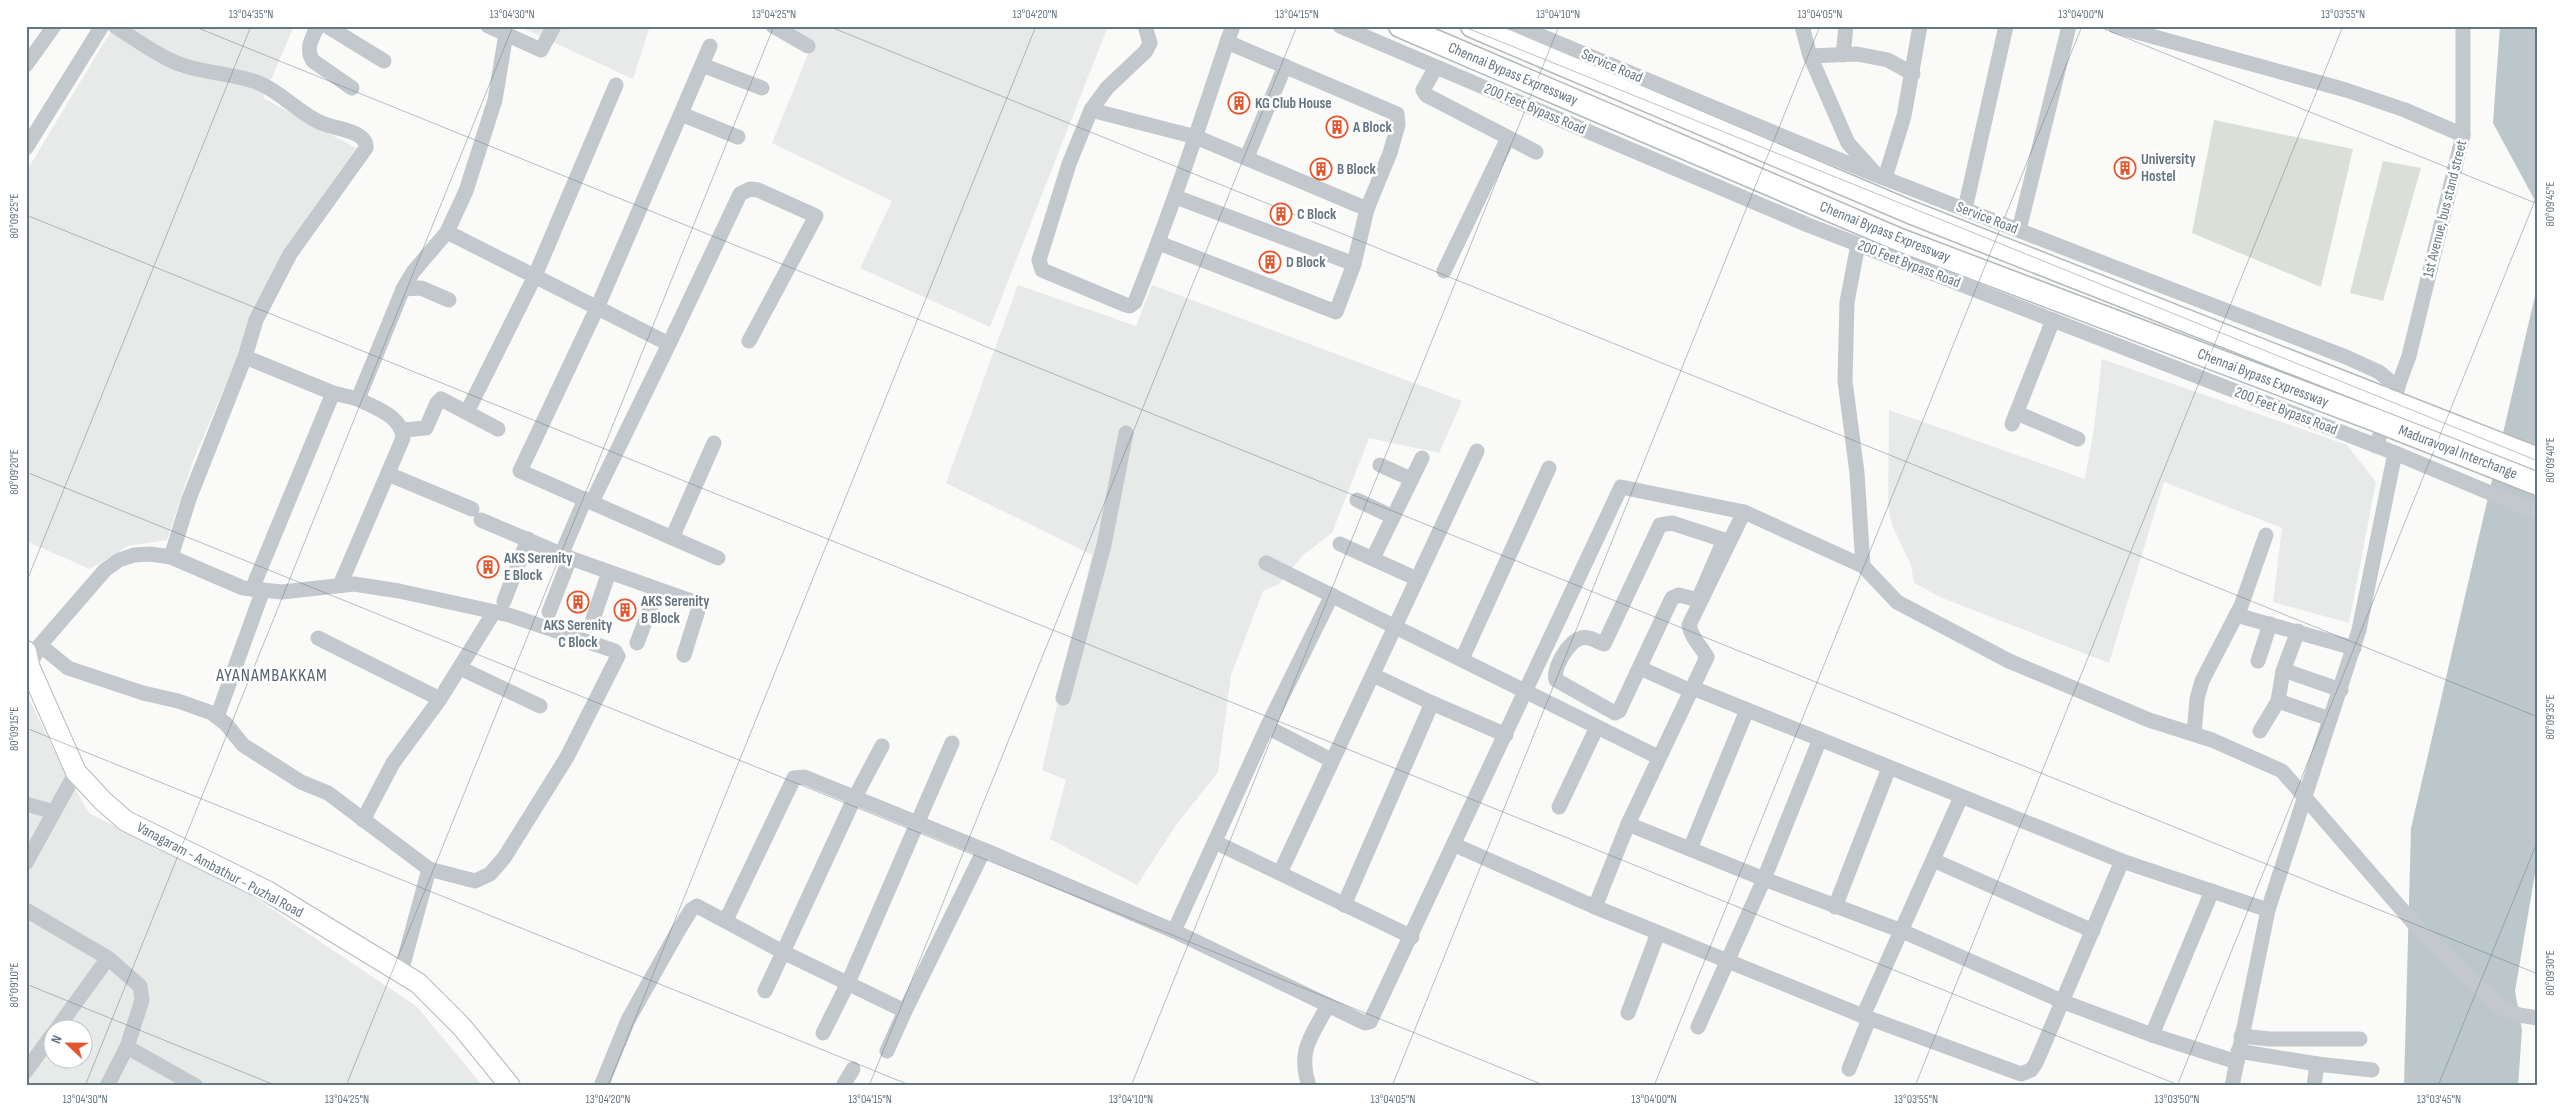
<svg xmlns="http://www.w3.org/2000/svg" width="2564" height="1112" font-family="'Sofia Sans Condensed',sans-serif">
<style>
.built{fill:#e8e9e9;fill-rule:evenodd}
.green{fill:#dadfd7}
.water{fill:#bbc7cb}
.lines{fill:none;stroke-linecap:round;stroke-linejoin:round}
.major-casing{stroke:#b5babe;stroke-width:22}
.highway-casing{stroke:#b4b9bd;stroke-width:25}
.minor{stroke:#c3c8cc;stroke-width:15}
.major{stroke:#fff;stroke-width:20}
.highway{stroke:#fff;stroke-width:22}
.highway-bridge-casing{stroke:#b4b9bd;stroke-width:25;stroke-linecap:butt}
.highway-bridge{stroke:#fff;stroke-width:22}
.ticks{fill:none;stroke:#657683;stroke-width:1;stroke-opacity:0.45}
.labels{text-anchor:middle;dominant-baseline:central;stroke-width:5;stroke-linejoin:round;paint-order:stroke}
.street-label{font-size:15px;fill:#657683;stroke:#fff}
.poi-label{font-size:15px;font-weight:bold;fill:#657683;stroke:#fff;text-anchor:start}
.quarter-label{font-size:18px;letter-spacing:1px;fill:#57646e;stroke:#fff}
.neatline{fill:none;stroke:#657683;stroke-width:2}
.ticks-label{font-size:12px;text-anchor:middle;fill:#657683}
</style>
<rect width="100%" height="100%" fill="#fafaf8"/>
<g class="built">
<path d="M114,26H294L263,98L356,148L282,253L193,461L167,540L128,546L90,569L28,542L26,545V172Z"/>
<path d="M518,26H650L633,79Z"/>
<path d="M789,26H1108L990,327L860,268L892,201L772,143L812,44Z"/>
<path d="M1018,285L1136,326L1152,285L1462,401L1439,453L1369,438L1332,533L1303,555L1279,584L1263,591L1231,675L1218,772L1176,825L1137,885L1050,839L1066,780L1042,770L1092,555L946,483Z"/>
<path d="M2102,359L2347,445L2376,482L2349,623L2273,602L2282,528L2164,482L2109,663L1940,597L1914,583L1911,565L1892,525L1888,506L1889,410L2085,479L2094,428Z"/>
<path d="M26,692L59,761L89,813L251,895L416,1006L483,1086H26ZM52,1030H82V1060H52Z"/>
</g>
<g class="green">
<path d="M2214,120L2353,149L2321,287L2192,233Z"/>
<path d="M2383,161L2421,168L2383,301L2350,293Z"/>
</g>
<g class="water">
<path d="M2500,26H2538V206L2493,123Z"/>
<path d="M2538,283V856L2515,991L2522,1030L2518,1086H2404L2411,828Z"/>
</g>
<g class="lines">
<g class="major-casing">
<path id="major" d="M26,651L29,666L76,772L103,801L126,821L267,891L418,983L462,1027L510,1086"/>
</g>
<g class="highway-casing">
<g id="highway">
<path d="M1400,26L1900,240L2378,421"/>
<path d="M1472,26L1910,212L2385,399"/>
</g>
</g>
<g class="minor">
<path d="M115,26C133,38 151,51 170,60C199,74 231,72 259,83C283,93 300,115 324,124C337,129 367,131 366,148L290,254L256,320L245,357L189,499L171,557"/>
<path d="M318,26C312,38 305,49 313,61L352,88"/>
<path d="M327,26L384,61"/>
<path d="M488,26L506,34L495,100L466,191L447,232L669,344L592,502"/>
<path d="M773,26L808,46"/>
<path d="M1233,26L1227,42C1198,130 1169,217 1135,302L1130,306L1126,305L1042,270L1039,260L1069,164L1091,110L1196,137L1367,209"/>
<path d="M1340,26L1808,225L2395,453L2538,513"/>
<path d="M1517,26L1876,175L2346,357L2379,372L2398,388"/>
<path d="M1802,26L1810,56L1848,143L1875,173"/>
<path d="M2115,26L2346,90L2405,110L2463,135"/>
<path d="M506,34L541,50L554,26"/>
<path d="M710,46L597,308L520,471L718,558"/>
<path d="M1843,55L1846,26"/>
<path d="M1810,56L1857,54L1888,60L1913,74"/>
<path d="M26,65L54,26"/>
<path d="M702,65L762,88"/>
<path d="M1436,67L1423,90L1426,95L1536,152"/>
<path d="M1091,110L1107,88L1146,51L1150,43L1145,26"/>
<path d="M681,114L738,137"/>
<path d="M26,148L102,26"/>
<path d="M1247,157L1285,66"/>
<path d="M1885,178L1904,116L1920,26"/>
<path d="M1176,197L1354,264"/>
<path d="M1965,209L2006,26"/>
<path d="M2019,230L2069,26"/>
<path d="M1159,243L1336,312L1354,264L1367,209L1390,153L1398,125L1397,114L1227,42"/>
<path d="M1860,245L1857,250L1847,302L1845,381L1857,473L1863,566L1897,602L2009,661L2149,720L2212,740L2282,771L2417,927L2500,1007L2519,1015L2538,1018"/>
<path d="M1444,271L1508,138"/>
<path d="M403,289L421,288L449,300"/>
<path d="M669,344L740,194L750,189L758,190L816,216L749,341"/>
<path d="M245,357L333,393"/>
<path d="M467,412L534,278L616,85"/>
<path d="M2017,413L2078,439"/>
<path d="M2012,424L2053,320"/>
<path d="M403,430L426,428L437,403L441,399L498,429"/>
<path d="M2376,446L2409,356L2463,135V26"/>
<path d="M1380,465L1411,479"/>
<path d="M388,474L472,509"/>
<path d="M1357,500L1393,517"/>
<path d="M481,520L570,558L700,604L684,655"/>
<path d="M1672,523L1724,540L1698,600L1679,595L1672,598L1619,711L1615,713L1556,680C1553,667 1569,641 1581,638C1589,636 1596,641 1604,644L1660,525Z"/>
<path d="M672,538L714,443"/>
<path d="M1340,544L1417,579"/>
<path d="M562,553L585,499"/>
<path d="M1373,558L1422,458"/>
<path d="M1266,563L1658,757"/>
<path d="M340,585L403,438C402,416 375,408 358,399"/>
<path d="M252,589L333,393L358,399L403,289L413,272L447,232"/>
<path d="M504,601L528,539"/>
<path d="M549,612L570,558"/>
<path d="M2236,615L2354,648"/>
<path d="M591,625L609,572"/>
<path d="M318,638L440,699"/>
<path d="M637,643L657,590"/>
<path d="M40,645L68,668L143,693L178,701L212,713L226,724L243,745L301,782L328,793L429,869"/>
<path d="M1462,659L1549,468"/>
<path d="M2258,661L2270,624"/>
<path d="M460,668L540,706"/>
<path d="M1640,668L1691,691"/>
<path d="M28,669L40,645L105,570L119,560L134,555L150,554L171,557L243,588L282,592L354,584L399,591L509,615L615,651L618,656L567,757L504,858L490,874L475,881L429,869L401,972"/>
<path d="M2289,672L2341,690"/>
<path d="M1693,688L2122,861L2268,910"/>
<path d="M1063,698L1104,545L1126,433"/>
<path d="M2278,701L2330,719"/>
<path d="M1432,703L1506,735"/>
<path d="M217,717L263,590"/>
<path d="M2260,731L2278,701L2283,671L2298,631"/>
<path d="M2194,734L2197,699L2202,681L2241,606L2266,535"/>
<path d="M1331,760L1267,727L1332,595"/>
<path d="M26,804L54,812"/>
<path d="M1559,807L1597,727"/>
<path d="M363,820L393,763L440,699L494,612"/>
<path d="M1628,824L1764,879L1902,931L2064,1002L2152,1035L2237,1062"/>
<path d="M1215,842L1412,937"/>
<path d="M1455,845L1595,907L1863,1016L2021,1074L2031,1070L2036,1063L2122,861"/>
<path d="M1690,849L1747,710"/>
<path d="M984,850L1174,931L1365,1023L1370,1022L1621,487L1744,512"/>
<path d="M1933,860L2093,931"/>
<path d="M26,863L76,772"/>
<path d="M1280,873L1477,451"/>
<path d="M1344,905L1432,703L1373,675"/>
<path d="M1595,907L1628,824L1707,657C1701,646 1691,638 1689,625L1744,512L1863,566"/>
<path d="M1835,907L1889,768"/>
<path d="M26,910L108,958L140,986L142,1000L127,1047L107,1086"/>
<path d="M1174,931L1267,727"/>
<path d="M765,991L854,799L882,746"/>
<path d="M1628,1013L1658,933"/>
<path d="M1863,1016L1961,797"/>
<path d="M1698,1027L1764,879L1820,739"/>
<path d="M56,1030L108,958"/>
<path d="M823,1033L848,983L952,743"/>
<path d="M2152,1035L2212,891"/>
<path d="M2241,1036L2270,1039H2360"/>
<path d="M127,1047L196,1086"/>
<path d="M887,1051L905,1011"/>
<path d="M2238,1051L2317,1064L2314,1086"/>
<path d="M2317,1064L2372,1070"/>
<path d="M1849,1069L1869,1019"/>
<path d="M26,1071L52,1035"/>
<path d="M601,1086L628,1020L678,931L691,910L697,906L783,952L905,1011L984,850L804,777L794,778L726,920"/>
<path d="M843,1086L853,1069"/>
<path d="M1309,1086C1297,1049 1312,1036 1328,1005"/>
<path d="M2232,1086L2268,910L2359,630L2395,453"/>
</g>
<use href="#major" class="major"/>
<use href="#highway" class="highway"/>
<g class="highway-bridge-casing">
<g id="highway-bridge">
<path d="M2385,399L2538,459"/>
<path d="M2378,421L2538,484"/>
</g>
</g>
<use href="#highway-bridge" class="highway-bridge"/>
</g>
<path class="ticks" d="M193,26L2538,974M828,26L2538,717M1462,26L2538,461M2097,26L2538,204M26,215L2181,1086M26,472L1546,1086M26,583L251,26M26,728L912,1086M26,984L277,1086M85,1086L513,26M346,1086L774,26M608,1086L1036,26M869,1086L1297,26M1131,1086L1559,26M1392,1086L1820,26M1654,1086L2082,26M1915,1086L2343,26M2177,1086L2538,193M2438,1086L2538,840"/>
<defs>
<g id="building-ring" transform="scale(1.125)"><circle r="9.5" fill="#fff" stroke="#e4572e" stroke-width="1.5"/><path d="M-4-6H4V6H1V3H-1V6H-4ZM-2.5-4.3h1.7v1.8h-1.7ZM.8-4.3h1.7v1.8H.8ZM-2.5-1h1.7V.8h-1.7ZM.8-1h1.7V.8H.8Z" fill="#e4572e"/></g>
</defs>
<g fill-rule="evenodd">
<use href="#building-ring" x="1239" y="103"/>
<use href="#building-ring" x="1337" y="127"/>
<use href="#building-ring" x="2125" y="168"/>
<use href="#building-ring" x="1321" y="169"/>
<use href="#building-ring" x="1281" y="214"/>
<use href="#building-ring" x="1270" y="262"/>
<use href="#building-ring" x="488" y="567"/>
<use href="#building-ring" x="578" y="602"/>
<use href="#building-ring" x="625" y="610"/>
</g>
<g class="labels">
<g class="street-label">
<text transform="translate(1612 66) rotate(23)">Service Road</text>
<text transform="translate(1513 74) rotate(23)">Chennai Bypass Expressway</text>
<text transform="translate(1535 109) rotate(23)">200 Feet Bypass Road</text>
<text transform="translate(2445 209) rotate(-76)">1st Avenue, bus stand street</text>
<text transform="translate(1987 218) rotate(21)">Service Road</text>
<text transform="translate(1885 232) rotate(22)">Chennai Bypass Expressway</text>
<text transform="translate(1909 264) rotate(21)">200 Feet Bypass Road</text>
<text transform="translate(2263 378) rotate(21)">Chennai Bypass Expressway</text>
<text transform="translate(2286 411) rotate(21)">200 Feet Bypass Road</text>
<text transform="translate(2458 452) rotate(21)">Maduravoyal Interchange</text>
<text transform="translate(220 870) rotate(28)">Vanagaram - Ambathur - Puzhal Road</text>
</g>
<g class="poi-label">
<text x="1255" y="103">KG Club House</text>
<text x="1353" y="127">A Block</text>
<text x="2141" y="159">University<tspan x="2141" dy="17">Hostel</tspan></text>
<text x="1337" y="169">B Block</text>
<text x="1297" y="214">C Block</text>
<text x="1286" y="262">D Block</text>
<text x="504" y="558">AKS Serenity<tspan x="504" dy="17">E Block</tspan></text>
<text x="641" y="601">AKS Serenity<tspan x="641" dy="17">B Block</tspan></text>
<text x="578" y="625" text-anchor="middle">AKS Serenity<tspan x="578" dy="17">C Block</tspan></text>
</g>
<g class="quarter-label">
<text x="272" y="675">AYANAMBAKKAM</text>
</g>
</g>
<rect width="2564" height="1112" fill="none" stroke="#ffffff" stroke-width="55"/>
<g transform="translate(68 1044) rotate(292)"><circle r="24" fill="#ffffff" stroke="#c1c8cd"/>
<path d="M0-4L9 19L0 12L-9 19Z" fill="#e4572e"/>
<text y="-8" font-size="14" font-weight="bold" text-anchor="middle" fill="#657683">N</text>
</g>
<rect x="28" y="28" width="2508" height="1056" class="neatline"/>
<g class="ticks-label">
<text x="251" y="18">13°04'35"N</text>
<text x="512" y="18">13°04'30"N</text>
<text x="774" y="18">13°04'25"N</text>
<text x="1035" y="18">13°04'20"N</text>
<text x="1297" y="18">13°04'15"N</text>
<text x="1558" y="18">13°04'10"N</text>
<text x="1820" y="18">13°04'05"N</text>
<text x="2081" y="18">13°04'00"N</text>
<text x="2343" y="18">13°03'55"N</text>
<text transform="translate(2550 204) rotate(-90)" y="4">80°09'45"E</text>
<text transform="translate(14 216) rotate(-90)" y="4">80°09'25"E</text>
<text transform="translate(2550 460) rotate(-90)" y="4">80°09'40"E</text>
<text transform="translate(14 472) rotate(-90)" y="4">80°09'20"E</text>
<text transform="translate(2550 717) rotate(-90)" y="4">80°09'35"E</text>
<text transform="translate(14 729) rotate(-90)" y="4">80°09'15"E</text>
<text transform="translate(2550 973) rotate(-90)" y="4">80°09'30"E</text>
<text transform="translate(14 985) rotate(-90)" y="4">80°09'10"E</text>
<text x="85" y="1103">13°04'30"N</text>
<text x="347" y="1103">13°04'25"N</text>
<text x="608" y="1103">13°04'20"N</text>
<text x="870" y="1103">13°04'15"N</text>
<text x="1131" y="1103">13°04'10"N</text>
<text x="1393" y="1103">13°04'05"N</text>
<text x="1654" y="1103">13°04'00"N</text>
<text x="1916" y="1103">13°03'55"N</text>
<text x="2177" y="1103">13°03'50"N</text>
<text x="2439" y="1103">13°03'45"N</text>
</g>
</svg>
